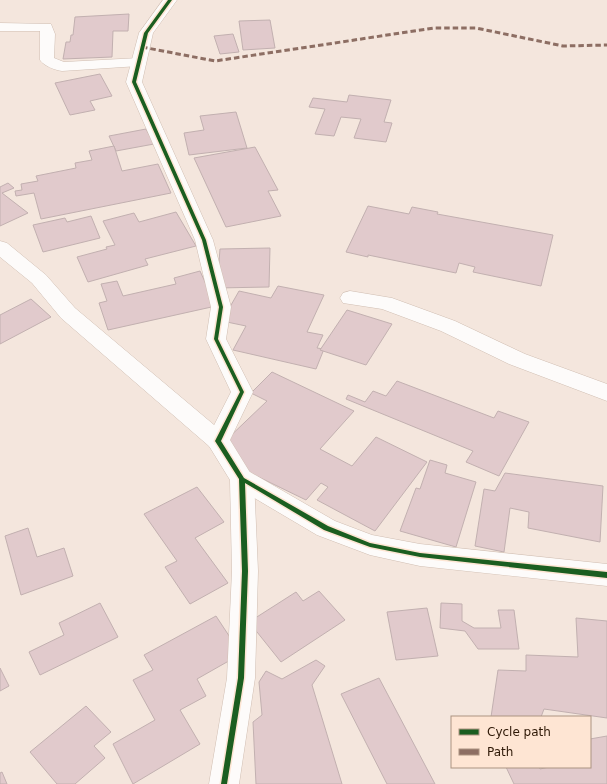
<svg xmlns="http://www.w3.org/2000/svg" width="607" height="784" font-family="'DejaVu Sans',sans-serif">
<style>
.building{fill:#e1cacc;stroke:#c2b0b0}
.lines{fill:none;stroke-linecap:round;stroke-linejoin:round}
.minor-casing{stroke:#d0beb2;stroke-width:1}
.tertiary-casing{stroke:#d0beb2;stroke-width:1}
.minor{fill:#fdfbfa;fill-rule:evenodd}
.tertiary{fill:#fdfbfa;fill-rule:evenodd}
.quiet{stroke:#8d6e63;stroke-width:3;stroke-dasharray:5.5 3;stroke-linecap:butt}
.cycleway-casing{stroke:#fee5d3;stroke-width:3}
.cycleway{fill:#1b5e20;fill-rule:evenodd}
</style>
<rect width="100%" height="100%" fill="#f4e6dd"/>
<g class="building">
<path d="M129,14L128,31H113L112,57L63,59L66,42H70L71,35H73L75,17Z"/>
<path d="M270,20L275,48L243,50L239,21Z"/>
<path d="M233,34L239,52L220,54L214,36Z"/>
<path d="M100,74L112,96L90,101L95,110L70,115L55,83Z"/>
<path d="M349,95L391,100L384,122L392,123L386,142L354,138L361,119L341,117L334,136L315,134L325,109L309,107L313,98L347,102Z"/>
<path d="M236,112L247,148L189,155L184,133L204,130L200,116Z"/>
<path d="M146,129L154,144L116,151L109,136Z"/>
<path d="M114,146L122,171L158,164L171,193L41,219L34,193L16,196L15,191L22,190L21,184L38,181L36,176L76,168L75,163L92,160L89,151Z"/>
<path d="M255,147L278,190L268,191L281,216L226,227L194,158Z"/>
<path d="M8,183L14,188L2,193L28,213L0,226V187Z"/>
<path d="M368,206L409,214L412,207L438,212L437,214L553,235L541,286L473,272L475,267L459,263L456,273L368,255V257L346,252Z"/>
<path d="M176,212L196,246L145,259L148,265L88,282L77,257L107,249L106,247L115,245L103,221L134,213L139,222Z"/>
<path d="M91,216L100,238L43,252L33,225L65,218L67,222Z"/>
<path d="M270,248L269,287L217,288L220,249Z"/>
<path d="M200,271L216,306L108,330L99,303L107,301L101,284L117,281L123,296L176,284L174,278Z"/>
<path d="M278,286L324,295L307,332L323,335L317,348L324,349L316,369L233,350L246,326L222,321L239,291L271,298Z"/>
<path d="M31,299L51,317L0,344V315Z"/>
<path d="M347,310L392,324L366,365L320,350Z"/>
<path d="M272,372L354,411L320,449L352,466L376,437L427,462L375,531L317,500L328,487L321,483L306,500L238,467L223,443L267,401L251,393Z"/>
<path d="M397,381L494,418L498,411L529,422L499,476L466,462L473,451L346,399L348,395L365,402L373,391L386,396Z"/>
<path d="M430,460L447,465L445,473L476,482L456,547L400,531L416,488L420,489Z"/>
<path d="M505,473L603,486L600,542L528,528L529,512L510,508L504,552L475,546L484,489L495,491Z"/>
<path d="M197,487L224,522L195,538L228,583L190,604L165,567L177,561L144,514Z"/>
<path d="M28,528L37,557L64,548L73,576L21,595L5,536Z"/>
<path d="M319,591L345,620L281,662L249,622L296,592L303,601Z"/>
<path d="M100,603L118,637L40,675L29,652L64,635L59,623Z"/>
<path d="M441,603L462,604V621L474,628H501L498,610H514L519,649H478L465,631L440,628Z"/>
<path d="M427,608L438,656L396,660L387,612Z"/>
<path d="M216,616L241,654L197,679L206,696L180,710L200,744L133,784L113,744L155,720L133,680L153,670L144,655Z"/>
<path d="M576,618L607,621V718L544,709L541,717H491L498,670L526,671V655L578,657Z"/>
<path d="M316,660L325,666L312,685L342,784H256L253,722L262,715L259,682L266,671L282,679Z"/>
<path d="M0,668L9,686L0,691Z"/>
<path d="M379,678L435,784H387L341,694Z"/>
<path d="M86,706L111,732L94,746L105,758L75,784H57L30,752Z"/>
<path d="M607,736V784H514L506,767H539L540,769L549,767H590V739Z"/>
<path d="M2,772L7,784H0V773Z"/>
</g>
<g class="lines">
<g class="minor-casing">
<g id="minor">
<path d="M0,23L51,24L55,34L54,58L64,62L139,58L144,59L146,62L144,65L139,66L62,71C55,70 44,66 40,60V31H0Z"/>
<path d="M0,241L7,243L46,275L75,308L226,435L230,441L226,447L218,450L210,447L61,318L32,283L0,257Z"/>
<path d="M350,291L392,298L455,321L525,354L607,384V401L509,364L441,331L382,309L343,303L340,298L343,293Z"/>
<path d="M242,470L250,472L335,521L372,535L420,544L607,564V586L420,566L370,555L317,535L234,486L230,479L234,472Z"/>
</g>
</g>
<g class="tertiary-casing">
<path id="tertiary" d="M163,0H177L153,33L142,82L213,240L231,307L226,339L253,392L230,440L254,479L258,571L255,678L239,784H209L227,678L232,571L230,480L206,441L231,392L206,339L211,307L195,240L126,82L139,33Z"/>
</g>
<use href="#minor" class="minor"/>
<use href="#tertiary" class="tertiary"/>
<path class="quiet" d="M142,47L215,61L434,28H476L563,46L607,45"/>
<g class="cycleway-casing">
<path id="cycleway" d="M168,0H172L148,33L136,82L206,240L223,307L218,339L244,392L221,441L244,478L328,526L370,543L420,553L607,572V578L420,557L370,547L324,530L245,483L248,571L244,678L227,784H221L238,678L242,571L239,479L215,441L240,392L214,339L219,307L202,240L132,82L144,33Z"/>
</g>
<use href="#cycleway" class="cycleway"/>
</g>
<rect x="451" y="716" width="140" height="52" fill="#fee5d3" stroke="#ab9381"/>
<rect x="459" y="729" width="20" height="6" fill="#1b5e20" stroke="#ab9381"/>
<text x="487" y="736" font-size="12" fill="#2e1806">Cycle path</text>
<rect x="459" y="749" width="20" height="6" fill="#8d6e63" stroke="#ab9381"/>
<text x="487" y="756" font-size="12" fill="#2e1806">Path</text>
</svg>
